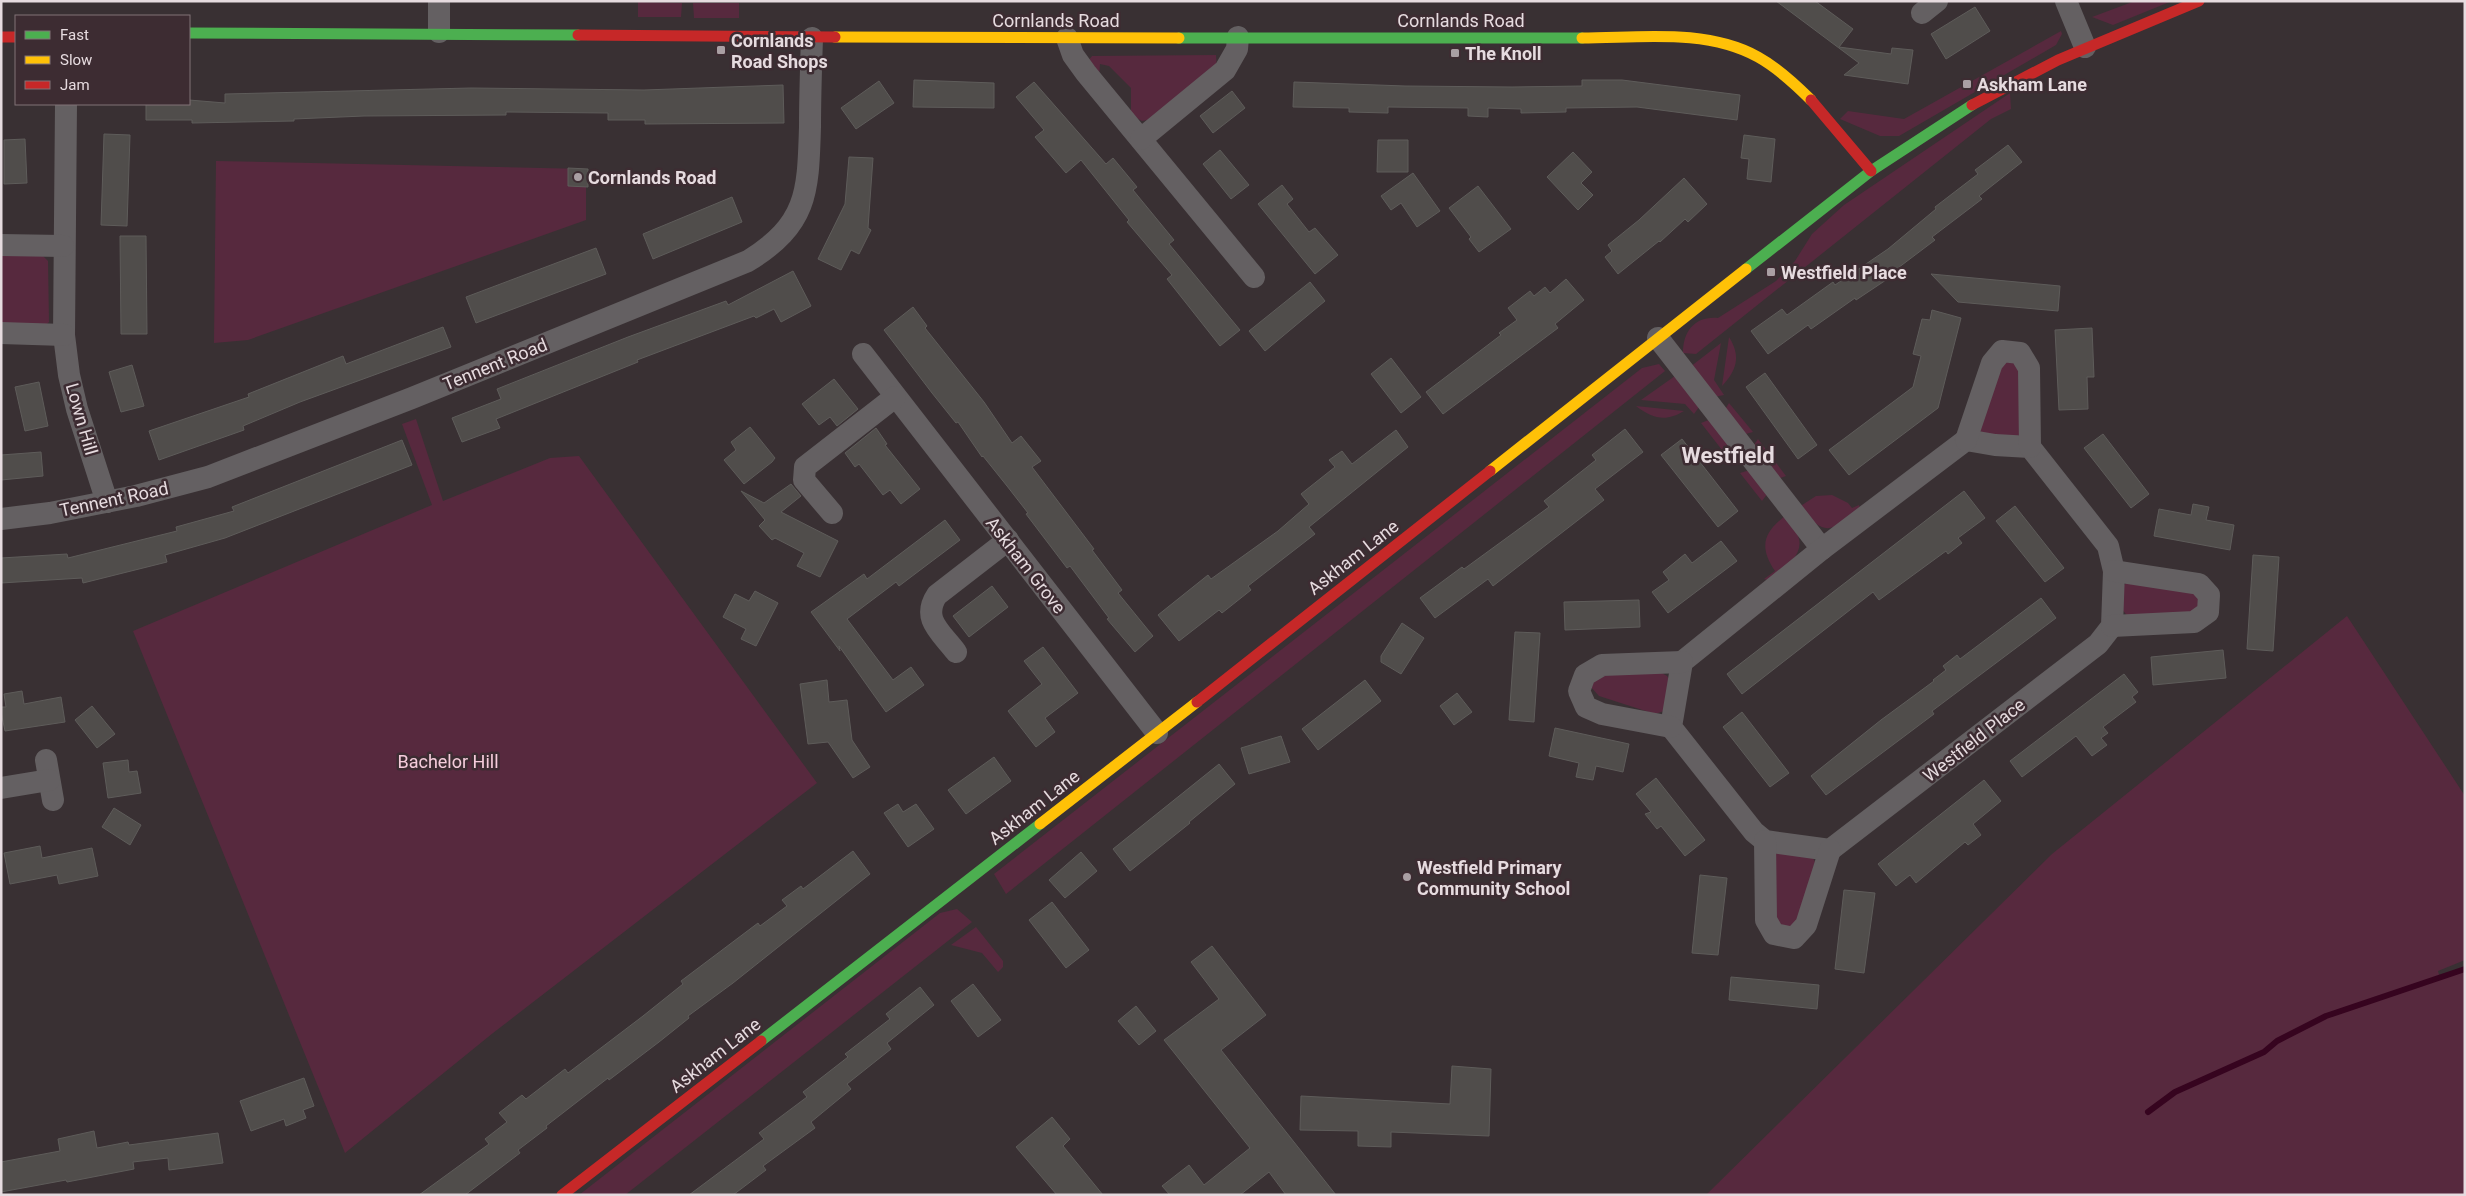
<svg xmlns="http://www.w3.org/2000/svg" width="2466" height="1196" font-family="Roboto,sans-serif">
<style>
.green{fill:#57293e}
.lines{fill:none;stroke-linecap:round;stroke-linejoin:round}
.stream{stroke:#36041f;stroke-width:6}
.building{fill:#504d4b;stroke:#5e5c5a}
.street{stroke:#646062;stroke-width:22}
.fast{stroke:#4caf50;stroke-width:11}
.slow{stroke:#ffc107;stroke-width:11}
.jam{stroke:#c62828;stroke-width:11}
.poi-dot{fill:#a99fa3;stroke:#3d2c32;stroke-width:2}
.labels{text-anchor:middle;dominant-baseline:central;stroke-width:5;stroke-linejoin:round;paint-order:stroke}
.street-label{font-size:18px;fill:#e6dbdf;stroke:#3d2c32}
.poi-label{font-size:18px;font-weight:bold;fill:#e6dbdf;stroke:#3d2c32;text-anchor:start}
.park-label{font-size:18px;fill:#f5ccdb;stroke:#3d2c32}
.district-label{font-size:22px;font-weight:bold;fill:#e6dbdf;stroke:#3d2c32}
</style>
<rect width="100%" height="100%" fill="#393033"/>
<g class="green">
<path d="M2135,1H2172L2113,25L2092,17Z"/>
<path d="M638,2L682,3L681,17H638Z"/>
<path d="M693,3H739V18H694Z"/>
<path d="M2061,31L2062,34L2056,45L1899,136H1880L1840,119L1848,111L1904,119Z"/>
<path d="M1216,55L1217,70L1152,119L1142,121L1131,115V88L1109,66L1100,64L1099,78L1089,60L1092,56Z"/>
<path d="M2010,93L2011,109L1991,119L1696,354L1683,353C1683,331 1695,316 1718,318L1776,281L1795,261L1812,234L1844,205Z"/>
<path d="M216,161L586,169V220L248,340L214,343Z"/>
<path d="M1,253L42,255L48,261L49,322L42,329L1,327Z"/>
<path d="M1729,337C1741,356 1737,370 1722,386Z"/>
<path d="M1721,343L1714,380L1724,395L1714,397L1690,367Z"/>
<path d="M2002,360L2018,362L2022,432L2017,437L1981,433L1979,421Z"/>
<path d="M1659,364L1665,371L1006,894L994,874L1642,368Z"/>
<path d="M1675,376L1699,407L1694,414L1685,404L1641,400Z"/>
<path d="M1729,403L1753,432L1742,435L1724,411Z"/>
<path d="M1636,406L1684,411C1666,422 1653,419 1636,406Z"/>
<path d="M416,419L443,501L550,458L579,456L817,783L493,1033L345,1153L133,631L432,505L402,424Z"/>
<path d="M1711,419L1729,443L1722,450L1701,423Z"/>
<path d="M1758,439L1786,476L1777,479L1752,448Z"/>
<path d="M1750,470L1768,493L1762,501L1740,473Z"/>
<path d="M1832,495L1848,503L1852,508L1859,505L1861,511C1828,531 1827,538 1799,507L1816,496Z"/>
<path d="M1785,516C1790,522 1796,529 1798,536C1806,555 1781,571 1770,581L1764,579L1775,571C1759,547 1763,533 1785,516Z"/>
<path d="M2130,580L2193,587L2202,599L2196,613L2129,618L2121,608L2124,585Z"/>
<path d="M2347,616L2465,796V960L2438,971L2440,978L2465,969V1195H1706L2052,854Z"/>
<path d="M1660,672L1667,676L1670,681L1664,711L1655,714L1599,696L1591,687L1596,676Z"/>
<path d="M1778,852L1812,856L1815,862L1797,924L1792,929L1775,925L1773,857Z"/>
<path d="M957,909L972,922L625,1195H579L940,913Z"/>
<path d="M976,927L1003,961V967L998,972L982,953L951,945Z"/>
</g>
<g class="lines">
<path class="stream" d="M2148,1112L2175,1092L2264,1052L2277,1041L2326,1016L2465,969"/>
</g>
<g class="building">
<path d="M1776,1H1815L1853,29L1839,47L1891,54L1892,48L1913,50L1908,84L1844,75L1859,63Z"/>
<path d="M1975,7L1990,31L1946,59L1931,34Z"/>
<path d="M914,80L994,83V108L913,107Z"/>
<path d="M1582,80H1622L1740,95L1737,120L1637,107L1566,108V112L1521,113V109L1488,108V117L1468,116V108L1388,107V113L1349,112V108L1293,107L1294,82L1405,86L1512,87L1582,86Z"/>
<path d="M879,81L894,103L856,129L841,108Z"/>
<path d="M1034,82L1106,164L1113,158L1137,187L1133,190L1174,240L1169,244L1240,330L1220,346L1167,279L1172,275L1127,222L1129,220L1081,160L1066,173L1035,137L1044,130L1016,97Z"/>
<path d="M783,85L784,123L645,124V120H608V113L506,112V115L364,116L294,119V121L192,123V120H146V104H189V100L225,103V94L471,88L644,90Z"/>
<path d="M1232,91L1245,108L1213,133L1200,116Z"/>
<path d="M104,134L130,135L127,226L101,225Z"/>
<path d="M1744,135L1775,139L1771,182L1747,179L1749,159L1741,158Z"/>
<path d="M25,139L27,183L4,184V140Z"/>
<path d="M1378,140H1408V172H1377Z"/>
<path d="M2008,145L2022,162L1979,196L1982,199L1932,237L1935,240L1890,274L1892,276L1856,300L1855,298L1811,329L1808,325L1768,354L1751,331L1782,309L1787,315L1833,282L1835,285L1888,249L1936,209L1935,207L1978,174L1975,170Z"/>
<path d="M1220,150L1249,185L1231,199L1203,164Z"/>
<path d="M1573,152L1592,172L1581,183L1593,195L1578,210L1547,177Z"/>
<path d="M849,157L873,158L868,228L871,230L859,254L851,250L841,270L818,259L845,204Z"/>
<path d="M568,168L588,169V187L568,186Z"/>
<path d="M1413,173L1440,211L1417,227L1401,203L1391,210L1381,196Z"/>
<path d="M1684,178L1707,204L1688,222L1685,219L1660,242L1659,241L1618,274L1605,257L1612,251L1608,245L1639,220Z"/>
<path d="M1282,185L1293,199L1287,204L1309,232L1315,228L1338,255L1315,274L1258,204Z"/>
<path d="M1478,186L1511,229L1479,252L1469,239L1471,237L1449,208Z"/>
<path d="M732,197L742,222L653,259L643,234Z"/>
<path d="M120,236H146L147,334H121Z"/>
<path d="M596,248L606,274L476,323L466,297Z"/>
<path d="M793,271L811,306L781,322L774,309L756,318L754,316L637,360L638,362L496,419L500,428L462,442L452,418L501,399L497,389L628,337L726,301L728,305Z"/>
<path d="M1931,274L2060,286L2058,311L1958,302Z"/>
<path d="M1566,279L1584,300L1555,324L1558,328L1443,414L1426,392L1501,335L1499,333L1517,320L1508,308L1530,291L1534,296L1545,287L1550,293Z"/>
<path d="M1310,282L1325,301L1265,351L1249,331Z"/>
<path d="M913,307L927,326L925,328L984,402L1012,443L1021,436L1041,461L1032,467L1094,549L1092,550L1122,590L1118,593L1153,636L1135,652L1107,619L1109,618L1070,566L1067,568L1026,514L1028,513L1007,486L983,456L982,457L958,422L956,423L932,393L884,330Z"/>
<path d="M1932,310L1961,318L1938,408L1849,475L1829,450L1913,387L1921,356L1913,354L1922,319L1930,320Z"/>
<path d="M443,327L451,347L300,402L243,426L244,430L159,460L149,431L249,397L248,394L343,356L346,364Z"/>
<path d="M2092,328L2094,377H2087L2088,409L2059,410L2055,330Z"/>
<path d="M1391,358L1421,397L1401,413L1371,374Z"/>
<path d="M132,365L144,406L121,412L109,372Z"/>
<path d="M1765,373L1817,445L1798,459L1746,387Z"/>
<path d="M834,379L858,409L837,426L830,417L819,425L802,404Z"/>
<path d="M39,382L48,426L25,431L15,387Z"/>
<path d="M750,427L775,458L772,462L744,484L724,460L736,450L731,442Z"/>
<path d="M876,428L887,444L885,445L920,489L901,504L890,490L883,495L859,464L855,467L845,453Z"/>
<path d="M1625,429L1643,452L1595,489L1604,500L1493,586L1488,579L1435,618L1420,598L1462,567L1464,569L1549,507L1544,501L1596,460L1592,455Z"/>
<path d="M1396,430L1408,447L1309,527L1315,534L1248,586L1251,590L1222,613L1219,610L1179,641L1158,615L1208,575L1211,579L1278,531L1309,504L1301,494L1335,467L1329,460L1342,451L1352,464Z"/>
<path d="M2103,434L2149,494L2131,508L2084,448Z"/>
<path d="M1682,439L1738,511L1718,527L1661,455Z"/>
<path d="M402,440L412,465L225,538L165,555L167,562L83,583L82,578L1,583V558L67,554L68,558L177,531L176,527L234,511L232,507Z"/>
<path d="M41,452L43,476L1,480V455Z"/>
<path d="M791,484L801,496L781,512L838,541L820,577L797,566L804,553L775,538L772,540L759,526L765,520L741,491L764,503Z"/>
<path d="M1964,491L1985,518L1958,538L1962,543L1948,554L1946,551L1879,600L1873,592L1742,694L1727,674Z"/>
<path d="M2193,504L2209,507L2206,520L2234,525L2230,550L2154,536L2159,509L2191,515Z"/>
<path d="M2015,506L2064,568L2045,582L1996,521Z"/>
<path d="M945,520L960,540L899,586L896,582L847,619L893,680L911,667L924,685L886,712L839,646L840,651L811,612L864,574L867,579Z"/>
<path d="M1721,541L1737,561L1668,613L1652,592L1669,580L1663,572L1685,554L1692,563Z"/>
<path d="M2253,555L2279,557L2273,651L2247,649Z"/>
<path d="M992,586L1008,607L969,637L953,616Z"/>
<path d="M755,591L778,603L756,646L741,639L746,629L723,617L735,594L749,601Z"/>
<path d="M2041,598L2056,618L1932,711L1934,714L1826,795L1811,776L1881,720L1934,681L1933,680L1946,670L1943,666L1957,655L1960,659Z"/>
<path d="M1639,600L1640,627L1565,630L1564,602Z"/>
<path d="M1402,623L1424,638L1401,674L1381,662V656Z"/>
<path d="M1515,632L1540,633L1534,722L1509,720Z"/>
<path d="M1043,647L1078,693L1045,718L1055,732L1036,747L1008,711L1042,684L1024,661Z"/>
<path d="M2223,650L2226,678L2153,685L2151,657Z"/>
<path d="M2124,674L2138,692L2132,697L2136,702L2103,727L2108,733L2101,738L2107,745L2092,756L2076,736L2022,777L2010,761Z"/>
<path d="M827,680L829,702L847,700L852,740L870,767L853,778L828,742L808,744L800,684Z"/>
<path d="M1365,680L1381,701L1318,750L1302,729Z"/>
<path d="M22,691L24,704L61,697L65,722L5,731L1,712V707H6L4,694Z"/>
<path d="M1457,693L1472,712L1454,725L1440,706Z"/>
<path d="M92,706L115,734L97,748L75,720Z"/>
<path d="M1742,712L1789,773L1770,787L1723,727Z"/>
<path d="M1555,728L1629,744L1623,772L1596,766L1593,780L1576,777L1579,763L1549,756Z"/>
<path d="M1281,736L1290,762L1249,774L1241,748Z"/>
<path d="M994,757L1011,781L966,814L948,790Z"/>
<path d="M128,760L129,772L137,771L141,793L108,798L103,763Z"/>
<path d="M1219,764L1235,784L1189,822L1190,823L1130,871L1113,849Z"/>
<path d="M1656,778L1705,840L1685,856L1661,826L1657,829L1645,814L1651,812L1636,794Z"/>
<path d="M1984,780L2001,801L1973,824L1981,835L1968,845L1965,842L1916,883L1910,875L1896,886L1878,864Z"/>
<path d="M898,804L903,812L916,804L934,829L908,847L884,813Z"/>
<path d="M114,808L141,825L130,845L102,827Z"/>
<path d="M40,846L42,858L92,848L98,876L59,884L57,875L10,884L4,853Z"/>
<path d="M853,851L870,874L733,983L688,1016L689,1018L659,1042L609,1080L608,1078L546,1126L547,1128L518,1150L520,1153L465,1195H419L489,1144L485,1139L507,1122L499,1113L522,1095L526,1099L565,1069L568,1073L643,1016L683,984L681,981L758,923L760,926L787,906L782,900L801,886L803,889Z"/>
<path d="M1081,852L1097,871L1065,898L1049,880Z"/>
<path d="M1700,875L1727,878L1718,955L1692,953Z"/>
<path d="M1844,890L1875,893L1864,973L1835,969Z"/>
<path d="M1052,902L1089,950L1066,968L1029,920Z"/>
<path d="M1212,946L1266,1015L1221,1050L1336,1195H1286L1269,1172L1240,1195H1170L1162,1186L1189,1165L1204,1185L1250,1148L1164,1040L1219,999L1191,962Z"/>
<path d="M1731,977L1819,985L1817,1009L1729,1000Z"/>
<path d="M973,984L1001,1020L978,1037L951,1001Z"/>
<path d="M920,987L934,1005L887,1043L891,1049L847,1084L851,1089L811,1122L815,1128L763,1166L766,1170L733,1195H689L764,1139L759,1133L807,1097L803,1092L848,1057L845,1054L890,1019L886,1014Z"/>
<path d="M1136,1006L1156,1031L1139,1045L1118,1021Z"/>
<path d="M1452,1066L1491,1069L1489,1136L1391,1132V1147L1358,1146V1131L1300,1130L1301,1096L1450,1104Z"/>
<path d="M304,1078L314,1106L303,1110L306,1118L286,1126L284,1119L251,1131L240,1101Z"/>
<path d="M1052,1117L1070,1139L1063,1146L1103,1195H1057L1016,1147Z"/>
<path d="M94,1131L97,1148L128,1142L129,1145L218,1133L223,1163L169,1170L168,1158L133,1162L134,1169L67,1182L66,1180L1,1192V1162L60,1151L58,1139Z"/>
</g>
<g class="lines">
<g class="street">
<path d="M2066,1L2085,47"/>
<path d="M1922,13L1937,1"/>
<path d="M439,32V1"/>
<path d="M1067,38L1073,55L1086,73L1254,277"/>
<path d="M66,104L64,335L69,375L77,409L107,502"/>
<path d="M1141,139L1225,70L1237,49L1238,37"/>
<path d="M1,245L63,246"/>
<path d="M1,333L64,335"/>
<path d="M1658,338L1822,549"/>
<path d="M863,354L1157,733"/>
<path d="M1966,440L1995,445L2030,447L2108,546L2114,571L2112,626L2098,644L1830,850L1765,841L1754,832L1671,727L1682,662L1822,549Z"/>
<path d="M1966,440L1992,363L2002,351L2020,353L2029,368L2030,447"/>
<path d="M832,513L804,480L805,467L895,397"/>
<path d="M1,519L50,513L136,496L208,477L412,398L748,261C808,224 808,192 810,127C810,97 811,67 812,38"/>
<path d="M2112,626L2194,622L2208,612L2209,595L2199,584L2114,571"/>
<path d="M956,652C941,632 921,619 937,595L1008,540"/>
<path d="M1671,727L1602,714L1586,707L1579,691L1585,675L1602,665L1682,662"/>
<path d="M46,760L53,800"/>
<path d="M1,788L49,780"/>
<path d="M1765,841L1766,920L1774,934L1794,938L1806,925L1830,850"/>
</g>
<g class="fast">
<path d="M189,33L578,35"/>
<path d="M1179,38H1582"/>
<path d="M1746,269L1871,171L1972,105"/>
<path d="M761,1041L1040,824"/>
</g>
<g class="slow">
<path d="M835,37L1179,38"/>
<path d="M1582,38C1639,38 1706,28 1758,57C1778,68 1795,84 1811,100"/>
<path d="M1490,471L1746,269"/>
<path d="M1040,824L1197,702"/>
</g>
<g class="jam">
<path d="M578,35L835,37"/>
<path d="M1,37H16"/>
<path d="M1811,100L1871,171"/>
<path d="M1972,105L2058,60L2199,1"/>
<path d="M1197,702L1490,471"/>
<path d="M562,1195L761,1041"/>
</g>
</g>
<g class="poi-dot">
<rect x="716" y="45" width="10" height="10" rx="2.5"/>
<rect x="1450" y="48" width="10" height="10" rx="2.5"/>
<rect x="1962" y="79" width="10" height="10" rx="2.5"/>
<circle cx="578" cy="177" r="5"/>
<rect x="1766" y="267" width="10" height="10" rx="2.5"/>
<circle cx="1407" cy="877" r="5"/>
</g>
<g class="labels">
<g class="street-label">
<text x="1056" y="20">Cornlands Road</text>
<text x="1461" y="20">Cornlands Road</text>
<text transform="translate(495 364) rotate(-22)">Tennent Road</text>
<text transform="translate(82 419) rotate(74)">Lown Hill</text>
<text transform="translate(114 499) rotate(-12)">Tennent Road</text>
<text transform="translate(1353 557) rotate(-38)">Askham Lane</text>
<text transform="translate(1026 565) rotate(52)">Askham Grove</text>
<text transform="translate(1974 740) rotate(-38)">Westfield Place</text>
<text transform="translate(1034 807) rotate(-38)">Askham Lane</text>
<text transform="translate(715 1055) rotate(-38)">Askham Lane</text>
</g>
<g class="poi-label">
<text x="731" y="40">Cornlands<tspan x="731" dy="21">Road Shops</tspan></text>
<text x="1465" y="53">The Knoll</text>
<text x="1977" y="84">Askham Lane</text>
<text x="588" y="177">Cornlands Road</text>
<text x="1781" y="272">Westfield Place</text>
<text x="1417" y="867">Westfield Primary<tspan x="1417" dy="21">Community School</tspan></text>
</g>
<g class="park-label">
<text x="448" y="761">Bachelor Hill</text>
</g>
<g class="district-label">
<text x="1728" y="455">Westfield</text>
</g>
</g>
<rect width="2466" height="1196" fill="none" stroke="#e6dbdf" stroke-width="5"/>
<rect x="15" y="15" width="175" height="90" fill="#3d2c32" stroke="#817277"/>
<rect x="25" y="31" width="25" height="8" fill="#4caf50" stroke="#817277"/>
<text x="60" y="40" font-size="15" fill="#e6dbdf">Fast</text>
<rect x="25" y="56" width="25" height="8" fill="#ffc107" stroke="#817277"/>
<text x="60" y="65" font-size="15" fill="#e6dbdf">Slow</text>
<rect x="25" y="81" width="25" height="8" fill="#c62828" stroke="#817277"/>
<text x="60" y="90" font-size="15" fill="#e6dbdf">Jam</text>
</svg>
